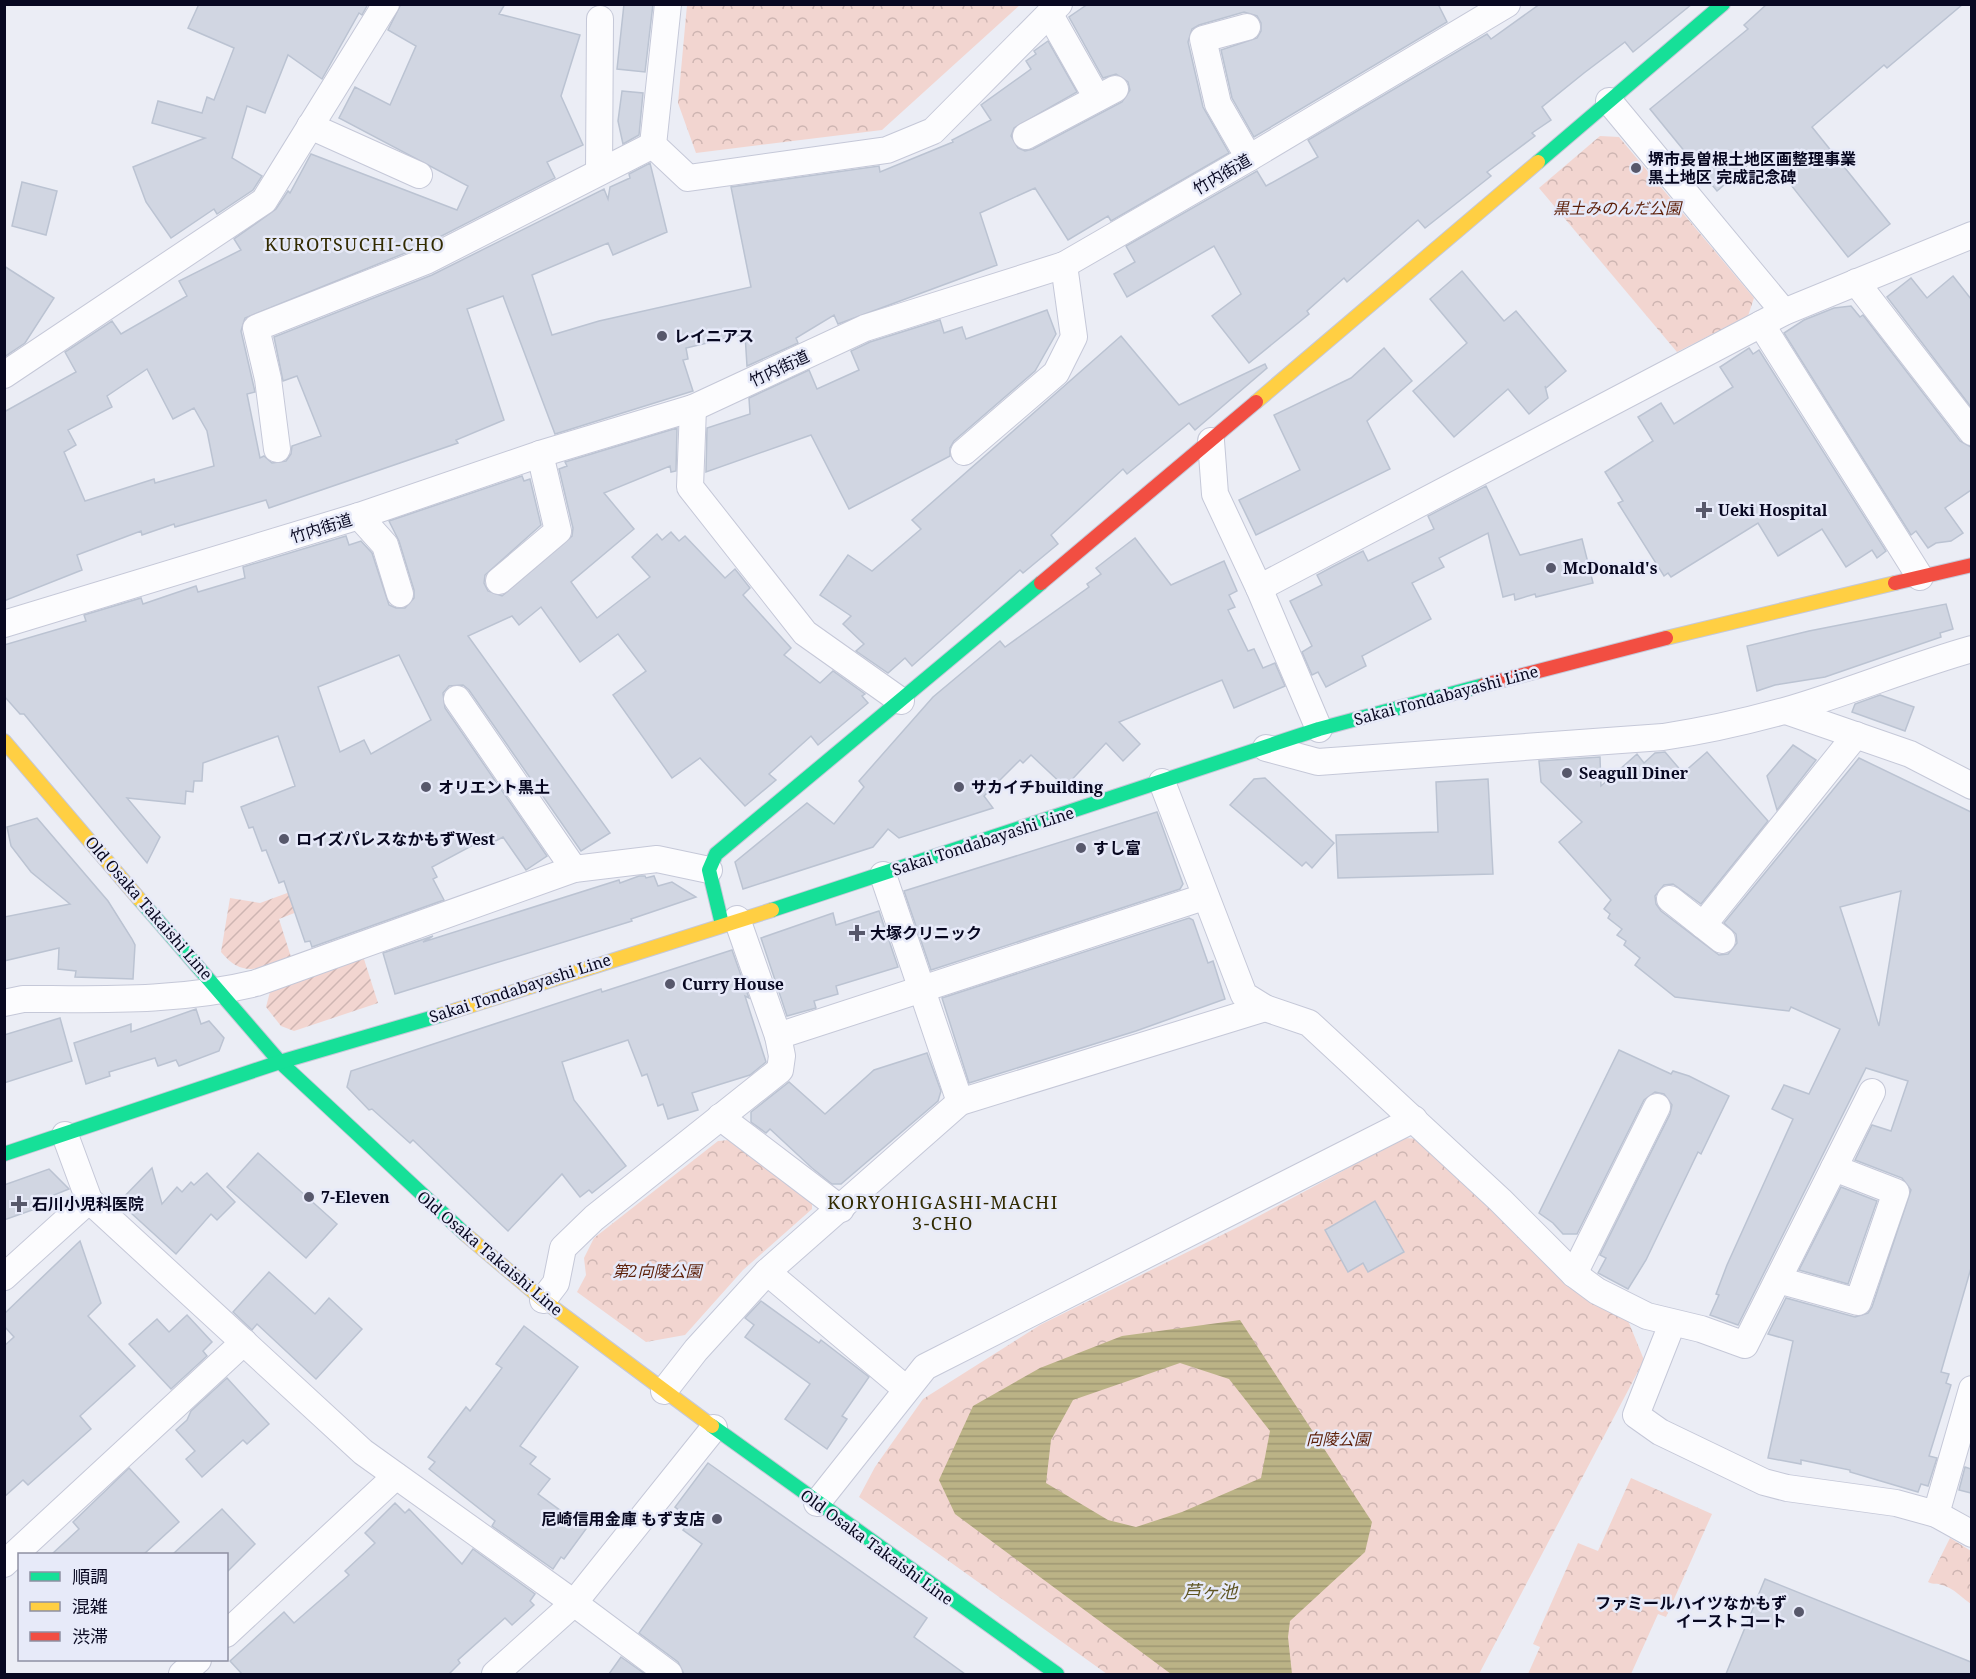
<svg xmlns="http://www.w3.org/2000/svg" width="1976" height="1679" font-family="'Noto Serif','Noto Sans JP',serif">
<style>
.forest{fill:url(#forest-crowns)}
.garden{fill:url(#garden-furrows)}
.water{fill:url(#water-rules);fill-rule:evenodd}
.building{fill:#d1d6e2;stroke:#bbc3d2;stroke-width:1.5;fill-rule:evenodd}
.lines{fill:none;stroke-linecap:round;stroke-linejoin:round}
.street-casing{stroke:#c5c8d8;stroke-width:28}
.fast-casing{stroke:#c5c8d8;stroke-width:16}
.slow-casing{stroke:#c5c8d8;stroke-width:16}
.jam-casing{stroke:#c5c8d8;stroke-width:16}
.street{stroke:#fcfcfe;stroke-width:26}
.fast{stroke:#16e098;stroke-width:14}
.slow{stroke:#ffcf43;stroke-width:14}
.jam{stroke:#f24e42;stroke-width:14}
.poi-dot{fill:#57586b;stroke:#e7eaf9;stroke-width:2}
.labels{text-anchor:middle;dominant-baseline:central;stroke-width:5;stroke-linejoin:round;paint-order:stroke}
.poi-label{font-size:16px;font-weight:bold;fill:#080821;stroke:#e7eaf9;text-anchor:start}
.street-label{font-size:16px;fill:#080821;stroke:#e7eaf9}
.park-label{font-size:16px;font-style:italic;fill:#5c1f08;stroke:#e7eaf9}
.neighbourhood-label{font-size:18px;letter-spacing:1.5px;fill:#322b00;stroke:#e7eaf9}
.water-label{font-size:18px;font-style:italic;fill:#5f5522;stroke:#e7eaf9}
</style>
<defs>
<pattern id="forest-crowns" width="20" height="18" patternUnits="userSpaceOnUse" patternTransform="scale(1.5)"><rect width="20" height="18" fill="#f2d5d0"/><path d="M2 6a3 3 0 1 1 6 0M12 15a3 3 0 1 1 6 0" fill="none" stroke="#ceb5b2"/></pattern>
<pattern id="garden-furrows" width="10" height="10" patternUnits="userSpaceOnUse" patternTransform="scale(1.5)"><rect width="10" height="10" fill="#f2d5d0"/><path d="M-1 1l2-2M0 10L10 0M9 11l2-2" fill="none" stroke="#ceb5b2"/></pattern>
<pattern id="water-rules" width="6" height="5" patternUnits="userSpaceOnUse" patternTransform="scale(1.5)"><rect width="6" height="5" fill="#bbb386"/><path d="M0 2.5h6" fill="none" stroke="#9f9873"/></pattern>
</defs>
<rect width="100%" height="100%" fill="#ebedf5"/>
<g class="forest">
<path d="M687,5V4L1020,5L882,130L696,153L678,103Z"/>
<path d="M1600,136L1619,137L1754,298L1748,316L1677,352L1539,188Z"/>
<path d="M1404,1138L1421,1139L1627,1318L1644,1360L1479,1674H1107L859,1497L875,1467L923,1399L1040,1325L1242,1225Z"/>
<path d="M729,1140L812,1199V1209L743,1270L685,1335L646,1342L577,1292L586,1275L584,1258L594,1238L718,1141Z"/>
<path d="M1631,1478L1712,1514L1666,1617L1658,1614L1631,1674H1528L1540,1647L1533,1644L1578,1543L1598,1551Z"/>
<path d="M1950,1538L1971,1551V1604C1962,1598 1954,1588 1942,1585C1937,1583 1934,1585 1928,1582Z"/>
</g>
<g class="garden">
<path d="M290,892L297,912L279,919L291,957C262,967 244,980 221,952L230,898L260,903Z"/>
<path d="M363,956L378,1003L294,1031L281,1026L266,1007L271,988Z"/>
</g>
<path class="water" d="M1240,1320L1372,1522L1365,1552L1290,1621L1288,1637L1292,1674H1171L955,1514L939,1480L973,1406L1040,1368L1122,1336ZM1180,1363L1229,1379L1270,1431L1261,1478L1182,1512L1136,1527L1108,1520L1046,1483L1051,1440L1073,1400Z"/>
<g class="building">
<path d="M199,4H368L362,15L359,13L322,79L288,55L265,113L247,106L232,158L262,176L253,190L217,214L214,209L171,238L146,202L133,167L205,138L152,123L158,101L202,113L207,97L214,100L234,48L188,28Z"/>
<path d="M401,4H505L499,14L580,35L561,96L583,145L547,162L555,178L420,247L245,318L241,331L255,392L247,394L260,458L264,456L272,463L286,461L291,454L292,446L321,436L297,376L283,381L274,337L432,275L604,189L608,199L610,187L630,178L629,174L650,163L667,232L613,255L608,243L532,275L552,335L599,321L751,287L731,187L879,166L880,172L953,142L952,140L991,120L981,105L1031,69L1026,61L1036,54L1034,51L1048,41L1077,92L1014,128L1011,136L1018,148L1025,151L1033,149L1122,102L1130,90L1128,82L1116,74L1103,78L1069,17L1088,4H1438L1447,22L1254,137L1232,98L1221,50L1257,38L1261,31V23L1257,16L1244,12L1199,25L1192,29L1188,42L1203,107L1229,153L1111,221L1108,216L1068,240L1035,188L980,213L997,265L838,324L834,315L796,338L798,343L747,366L745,334L686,348L688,359L683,360L693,391L555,434L503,296L467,309L504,420L456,440L458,443L269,508L266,500L175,527L174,524L142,535L141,531L77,555L82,570L4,601V412L76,372L65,352L112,321L121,334L187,296L179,281L241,250L234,239L276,209L288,191L290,193L311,154L457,210L468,186L339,118L355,87L390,105L416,46L388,30ZM147,369L173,419L194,408L207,431L214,466L155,483L154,479L85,501L64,452L76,445L68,430L112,407L107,396Z"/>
<path d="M624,4H653L645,72L617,69Z"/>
<path d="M1540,4H1692L1633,52L1625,42L1584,73L1542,107L1551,120L1532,133L1535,136L1487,172L1491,176L1425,228L1418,220L1347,282L1344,278L1307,311L1309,314L1249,363L1212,316L1241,294L1214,246L1127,297L1114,274L1135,262L1126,246L1257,171L1266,186L1318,157L1308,140L1487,34L1491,39Z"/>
<path d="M1767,4H1963L1887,68L1884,65L1812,127L1890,224L1848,257L1764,151L1717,191L1650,109L1748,29L1744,25Z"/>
<path d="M622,91L643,93L639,135L623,144L618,121Z"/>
<path d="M22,182L57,191L46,235L12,226Z"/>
<path d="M4,266L54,298L25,343L4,357Z"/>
<path d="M1462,271L1504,321L1516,311L1566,371L1546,388L1545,386L1548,398L1529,414L1508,389L1454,437L1413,391L1467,343L1430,299Z"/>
<path d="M1953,276L1971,299V407L1887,297L1911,278L1927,298Z"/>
<path d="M1851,306L1860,317L1863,315L1960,441L1971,447V490L1945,508L1963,533L1951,541L1936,543L1928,548L1916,531L1911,535L1784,333L1804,320L1834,308Z"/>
<path d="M1047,310L1056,334L1035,371L954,441L950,448V456L849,509L811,435L706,472L707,428L750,414L749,398L809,370L817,389L859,370L851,351L870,342L940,320L944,333L962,327L966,339Z"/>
<path d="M1121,336L1179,405L1265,364L1267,368L1195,430L1189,423L1127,474L1123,469L1051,535L1058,544L1023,573L1020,570L912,666L905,658L888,673L856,651L864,644L843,624L851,616L820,595L848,555L872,571L921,529L912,520Z"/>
<path d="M1384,348L1412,381L1367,421L1390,469L1256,535L1239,500L1300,470L1274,415L1351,378Z"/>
<path d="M1749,348L1753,354L1759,350L1886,551L1877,558L1872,550L1846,567L1822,529L1778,556L1758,523L1671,577L1668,573L1664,576L1618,503L1623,501L1605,472L1653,441L1638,417L1661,403L1674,424L1733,387L1720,367Z"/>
<path d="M677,428L676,471L671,472L670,466L604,493L634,529L571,582L597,618L650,577L632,557L657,534L662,540L671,532L679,541L685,536L725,578L735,569L739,574L750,588L743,595L791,648L784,655L820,683L833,671L865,694L862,696L868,703L818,745L811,736L769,774L776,780L745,806L700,758L672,778L613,695L646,671L618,634L580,662L541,607L519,625L512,616L468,636L610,833L581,851L469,690L463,685L449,686L443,693L445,708L547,856L526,870L503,837L492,843L488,837L432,867L437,877L433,879L444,900L312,947L310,941L305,942L284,881L279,883L266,850L262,851L253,827L249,828L241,807L295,786L278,736L203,763L202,781H194L193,792L186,791L185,804L127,798L160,837L147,863L24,714H20L4,696V645L86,621L84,615L141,598L143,604L196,586L198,592L245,578L243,567L346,536L349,545L361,541L372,553L389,605L396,608H405L414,598V590L399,541L389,521L522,476L524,481L530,479L541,525L485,575L484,583L488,591L502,596L572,536L573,528L559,469L567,466L565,462ZM399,655L431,720L371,754L364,740L340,752L318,687Z"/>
<path d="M1486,486L1520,555L1582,539L1593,583L1536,597L1535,594L1515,600L1514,594L1503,597L1488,533L1439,558L1444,567L1412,583L1431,619L1362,656L1366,666L1326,687L1318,672L1312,675L1302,652L1312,646L1290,601L1322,585L1317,575L1334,566L1363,551L1368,561L1434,529L1428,516Z"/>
<path d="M1135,538L1171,585L1224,561L1237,591L1229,595L1235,607L1228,610L1248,651L1254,649L1263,668L1275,663L1285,686L1234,708L1222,680L1119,722L1140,744L1123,761L1106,743L1065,787L1031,755L1023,763L1020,760L984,796L993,808L899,838L888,829L873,847L743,889L735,862L807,803L834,824L864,787L859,781L933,697L1000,641L1005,647L1089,587L1087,584L1101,574L1096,568Z"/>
<path d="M1946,604L1953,629L1940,633L1941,637L1825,677L1775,685L1757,691L1747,646L1809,631Z"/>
<path d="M1880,695L1914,707L1905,731L1852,712L1855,704Z"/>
<path d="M1793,745L1816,760L1777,810L1767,776Z"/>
<path d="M1665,752L1683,773L1707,752L1768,821L1701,904L1673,884L1664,885L1655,896L1656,904L1661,911L1719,955L1728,954L1737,943L1736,934L1724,923L1859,758L1971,812V1268L1941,1372L1949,1374L1946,1383L1951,1385L1929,1456L1937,1458L1928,1486L1921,1484L1918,1492L1850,1472V1470L1801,1460V1464L1768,1458L1793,1341L1768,1334L1786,1298L1855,1317L1868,1313L1872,1307L1911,1190L1902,1178L1855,1160L1872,1125L1891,1131L1908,1081L1866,1068L1738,1325L1710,1315L1719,1295L1716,1294L1727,1265L1793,1119L1772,1109L1784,1085L1809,1094L1840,1029L1791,1007L1789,1011L1675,997L1635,965L1640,958L1624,945L1626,941L1617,935L1622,929L1608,918L1610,914L1604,909L1611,900L1559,842L1582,822L1541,782L1539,761L1600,757L1601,786L1637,754L1644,763L1655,753ZM1901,891L1879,1026L1840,907Z"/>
<path d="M1265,778L1334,843L1312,868L1306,862L1302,866L1230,805L1254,779Z"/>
<path d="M1488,779L1493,874L1338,878L1336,835L1438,832L1436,782Z"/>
<path d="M1157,812L1183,884L1180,889L931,970L904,891Z"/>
<path d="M37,818L108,901L132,939L135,945L133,979L75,977L76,971L58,969L59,948L4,961V917L70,904L31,872L11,846L7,827Z"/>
<path d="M639,876H645L646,878L654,876L658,886L672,882L696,897L631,919L632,921L395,994L383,953L433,936L423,942L619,880L620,883Z"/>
<path d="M879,911L898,967L836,986L838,994L814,1001L816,1008L787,1016L761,938L833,913L836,925Z"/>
<path d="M1189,918L1193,920L1208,963L1213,961L1225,999L1136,1031L969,1083L942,998Z"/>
<path d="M732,950L749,998L745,996L766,1062L750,1075L692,1093L698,1110L668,1119L663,1104L658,1106L647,1074L642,1076L628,1040L562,1062L574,1100L626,1166L592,1193L589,1190L580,1197L562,1174L508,1231L413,1140L410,1143L372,1109L369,1110L347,1087L351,1071L601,989L602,992Z"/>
<path d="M196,1009L201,1024L209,1021L224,1038L219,1051L179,1066L176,1060L158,1066L155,1058L109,1072L110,1076L86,1084L74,1043L131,1024V1032Z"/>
<path d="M60,1018L72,1061L4,1083V1035Z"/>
<path d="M1619,1050L1671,1074L1673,1071L1689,1076L1729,1096L1701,1154L1698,1152L1646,1260L1628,1289L1598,1273L1606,1258L1600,1255L1670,1114L1672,1105L1664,1094L1655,1092L1644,1100L1577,1234H1563L1553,1223L1539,1213Z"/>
<path d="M927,1053L941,1091L938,1101L841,1184H832L812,1168L770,1129L766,1133L751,1122V1112L789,1082L825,1114L874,1070Z"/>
<path d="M258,1153L337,1224L306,1258L227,1187Z"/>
<path d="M152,1168L162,1204L177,1187L182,1192L191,1182L194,1185L207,1173L235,1202L217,1220L211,1214L176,1254L119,1202Z"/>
<path d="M49,1169L69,1189L49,1197L55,1202L4,1220V1185Z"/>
<path d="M1841,1187L1877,1201L1848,1284L1799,1270Z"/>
<path d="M1375,1201L1404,1252L1368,1272L1363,1263L1348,1272L1325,1230Z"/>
<path d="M80,1241L101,1303L88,1316L135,1366L80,1416L91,1429L28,1485L23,1480L4,1497V1346L14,1337L4,1326V1314Z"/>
<path d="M269,1272L315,1314L329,1298L362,1329L316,1379L257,1324L252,1330L233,1312Z"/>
<path d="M761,1301L819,1343L821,1340L869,1377L842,1416L847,1419L827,1449L785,1419L810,1384L745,1337L754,1325L745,1318Z"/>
<path d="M187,1315L212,1342L203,1351L207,1356L171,1389L129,1344L157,1319L169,1332Z"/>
<path d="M524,1326L578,1367L520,1446L536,1457L530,1464L550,1479L538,1494L586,1529L564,1559L561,1557L553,1569L492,1526L495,1521L429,1469L435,1462L428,1457L466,1407L470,1411L502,1368L496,1364Z"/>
<path d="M227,1378L269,1424L247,1444L243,1440L202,1477L186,1459L195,1451L176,1430L187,1420L191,1411Z"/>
<path d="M708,1463L927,1618L914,1637L965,1674H684L678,1662L639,1633L702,1544L683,1530L691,1520L675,1507Z"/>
<path d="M1965,1467L1971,1469V1493L1959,1490Z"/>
<path d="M129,1468L179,1522L144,1554H52L79,1529L73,1522Z"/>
<path d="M395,1503L405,1513L409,1509L462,1564L473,1549L535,1594L530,1601L534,1605L512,1625L505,1618L458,1660L460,1663L449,1674H242L230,1661L284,1612L294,1623L349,1575L345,1571L375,1543L365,1533Z"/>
<path d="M222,1509L255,1544L226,1573V1554H173Z"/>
<path d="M1765,1579L1971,1662V1674H1726Z"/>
<path d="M621,1657L645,1674H609Z"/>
</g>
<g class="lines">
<g class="street-casing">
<g id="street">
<path d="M668,4L653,145L688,178L887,150L933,131L1059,4"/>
<path d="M1050,15L1097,98"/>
<path d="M1247,27L1203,39L1218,104L1249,158"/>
<path d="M1609,101L1784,312"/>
<path d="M310,126L419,175"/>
<path d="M1026,136L1115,89"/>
<path d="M599,172L600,19"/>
<path d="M1856,282L1972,432"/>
<path d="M1761,324L1920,577"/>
<path d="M4,375L264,201L386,4"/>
<path d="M693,408L690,487L805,633L901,701"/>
<path d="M1211,441L1215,494L1259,588L1319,729"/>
<path d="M277,449L268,379L256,328L426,261L653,145"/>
<path d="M964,452L1056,373L1074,337L1064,265"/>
<path d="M359,516L385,545L400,594"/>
<path d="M499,581L558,531L540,454"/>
<path d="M1259,588L1784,312L1972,235"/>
<path d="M4,624L359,516L540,454L693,408L865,328L1064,265L1249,158L1507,4"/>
<path d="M457,699L574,869"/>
<path d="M1786,711L1910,754L1972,786"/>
<path d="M1266,748L1318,762L1663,737C1704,731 1744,722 1784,711C1847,693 1908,667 1972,649"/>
<path d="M1162,782L1244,995L1265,1008L1309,1023L1500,1200L1574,1274L1597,1291L1647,1316L1701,1329L1745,1345L1872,1092"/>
<path d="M883,875L960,1102"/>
<path d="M1670,899L1722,940"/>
<path d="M737,919L778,1036"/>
<path d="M1703,925L1856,735"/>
<path d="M4,1003L23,999C101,999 179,1002 256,983L574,869L657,859L709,870"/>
<path d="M720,1117L841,1209"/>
<path d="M65,1135L89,1200L363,1452L574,1603L669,1674"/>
<path d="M767,1272L906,1389"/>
<path d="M1574,1274L1657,1107"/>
<path d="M4,1277L89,1200"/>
<path d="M1778,1280L1858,1302L1896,1192L1834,1168"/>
<path d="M543,1300L556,1283L563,1248L594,1218L780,1070L782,1056L778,1036L1204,897"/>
<path d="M1672,1324L1636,1415L1660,1432L1764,1482L1787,1488L1896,1503L1936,1514L1972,1534"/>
<path d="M664,1391L696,1350L767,1272L960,1102L1265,1008"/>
<path d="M817,1503L925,1367L1414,1119"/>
<path d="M1936,1514L1972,1389"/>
<path d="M4,1564L244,1342"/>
<path d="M226,1634L396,1476"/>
<path d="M182,1674L198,1660"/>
<path d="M495,1674L574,1603L714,1428"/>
</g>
</g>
<g class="fast-casing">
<g id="fast">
<path d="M1538,162L1723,4"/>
<path d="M140,900L280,1062L465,1234"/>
<path d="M772,910L1319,729L1484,685"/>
<path d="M722,924L709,870L716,854L1041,583"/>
<path d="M4,1154L280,1062L441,1015"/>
<path d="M712,1426L1057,1674"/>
</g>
</g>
<g class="slow-casing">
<g id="slow">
<path d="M1256,402L1538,162"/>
<path d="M1666,638L1895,583"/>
<path d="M4,741L140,900"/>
<path d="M441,1015L772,910"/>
<path d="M465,1234L543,1300L712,1426"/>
</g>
</g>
<g class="jam-casing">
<g id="jam">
<path d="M1041,583L1256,402"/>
<path d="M1895,583L1972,565"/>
<path d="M1484,685L1666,638"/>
</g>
</g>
<use href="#street" class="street"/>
<use href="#fast" class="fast"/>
<use href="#slow" class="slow"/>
<use href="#jam" class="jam"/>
</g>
<g class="poi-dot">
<circle cx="1636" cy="168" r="6"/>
<circle cx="662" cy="336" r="6"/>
<path d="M1701 501h6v6h6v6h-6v6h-6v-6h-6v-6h6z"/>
<circle cx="1551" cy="568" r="6"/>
<circle cx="1567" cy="773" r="6"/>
<circle cx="426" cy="787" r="6"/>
<circle cx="959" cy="787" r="6"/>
<circle cx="284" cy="839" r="6"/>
<circle cx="1081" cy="848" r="6"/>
<path d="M854 924h6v6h6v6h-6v6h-6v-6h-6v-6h6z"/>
<circle cx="670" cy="984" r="6"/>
<circle cx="309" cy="1197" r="6"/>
<path d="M16 1195h6v6h6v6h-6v6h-6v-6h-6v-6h6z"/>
<circle cx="717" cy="1519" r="6"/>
<circle cx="1799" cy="1612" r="6"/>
</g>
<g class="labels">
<g class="poi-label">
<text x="1648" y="159">堺市長曽根土地区画整理事業<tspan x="1648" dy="18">黒土地区 完成記念碑</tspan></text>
<text x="674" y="336">レイニアス</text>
<text x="1718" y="510">Ueki Hospital</text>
<text x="1563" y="568">McDonald's</text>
<text x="1579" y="773">Seagull Diner</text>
<text x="438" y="787">オリエント黒土</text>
<text x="971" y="787">サカイチbuilding</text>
<text x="296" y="839">ロイズパレスなかもずWest</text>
<text x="1093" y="848">すし富</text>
<text x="870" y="933">大塚クリニック</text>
<text x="682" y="984">Curry House</text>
<text x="321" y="1197">7-Eleven</text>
<text x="32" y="1204">石川小児科医院</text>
<text x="705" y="1519" text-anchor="end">尼崎信用金庫 もず支店</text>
<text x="1787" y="1603" text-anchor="end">ファミールハイツなかもず<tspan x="1787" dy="18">イーストコート</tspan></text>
</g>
<g class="street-label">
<text transform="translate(1222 174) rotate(-30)">竹内街道</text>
<text transform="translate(779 368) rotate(-25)">竹内街道</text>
<text transform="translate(321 528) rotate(-17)">竹内街道</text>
<text transform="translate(1446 695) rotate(-15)">Sakai Tondabayashi Line</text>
<text transform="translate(983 841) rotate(-18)">Sakai Tondabayashi Line</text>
<text transform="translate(149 908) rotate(49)">Old Osaka Takaishi Line</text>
<text transform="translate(520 988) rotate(-18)">Sakai Tondabayashi Line</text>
<text transform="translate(490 1253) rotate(40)">Old Osaka Takaishi Line</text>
<text transform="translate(877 1547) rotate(36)">Old Osaka Takaishi Line</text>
</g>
<g class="park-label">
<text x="1617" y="208">黒土みのんだ公園</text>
<text x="657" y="1271">第2向陵公園</text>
<text x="1338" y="1439">向陵公園</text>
</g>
<g class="neighbourhood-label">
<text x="355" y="244">KUROTSUCHI-CHO</text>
<text x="943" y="1202">KORYOHIGASHI-MACHI<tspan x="943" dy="21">3-CHO</tspan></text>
</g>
<g class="water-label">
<text x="1210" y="1591">芦ヶ池</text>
</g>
</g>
<rect width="1976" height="1679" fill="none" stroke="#080821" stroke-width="12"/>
<rect x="18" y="1553" width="210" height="108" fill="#e7eaf9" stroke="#8e90a3" stroke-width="1.5"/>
<rect x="30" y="1572" width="30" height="9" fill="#16e098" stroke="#8e90a3" stroke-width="1.5"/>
<text x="72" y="1583" font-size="18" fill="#080821">順調</text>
<rect x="30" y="1602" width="30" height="9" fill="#ffcf43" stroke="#8e90a3" stroke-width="1.5"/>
<text x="72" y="1613" font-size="18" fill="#080821">混雑</text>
<rect x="30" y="1632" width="30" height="9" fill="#f24e42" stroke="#8e90a3" stroke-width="1.5"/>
<text x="72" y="1643" font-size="18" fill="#080821">渋滞</text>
</svg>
